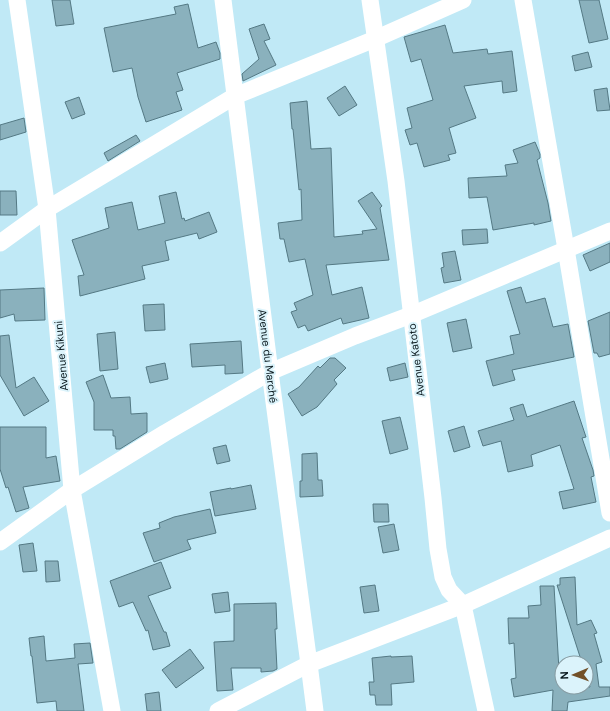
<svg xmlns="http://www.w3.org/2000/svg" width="610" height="711" font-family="'DM Sans',sans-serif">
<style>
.building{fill:#8ab1bd;stroke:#547984}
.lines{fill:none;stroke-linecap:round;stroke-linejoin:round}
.minor{stroke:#fff;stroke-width:17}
.labels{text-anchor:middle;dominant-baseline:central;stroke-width:4;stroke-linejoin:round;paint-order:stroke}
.street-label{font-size:11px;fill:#0a191e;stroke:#dbf3fb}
</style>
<rect width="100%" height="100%" fill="#c0e9f6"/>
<g class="building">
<path d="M52,0H70L74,24L56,26Z"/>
<path d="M579,0H599L608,39L589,43Z"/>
<path d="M188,4L198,48L216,42L220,53V59L177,73L183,90L176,92L182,110L146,122L138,97L132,68L113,72L104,28L176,14L174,7Z"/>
<path d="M264,24L270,39L264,41L276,65L243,81L242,74L259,59L249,29Z"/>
<path d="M445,25L453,53L487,49L488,54L512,51L517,91L503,93L502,81L464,86L476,118L449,128L456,153L448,155L450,160L424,167L417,143L410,145L405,130L412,128L407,108L433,100L421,59L411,62L404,37Z"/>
<path d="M588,52L592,67L575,71L572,56Z"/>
<path d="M345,86L357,105L339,116L327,98Z"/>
<path d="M607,88L610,110L597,111L594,90Z"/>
<path d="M79,97L85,114L72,119L65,102Z"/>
<path d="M307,101L311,149L331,148L334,237L363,234L362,231L377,229L358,201L372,192L382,206L380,208L389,260L326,265L332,295L362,287L369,318L343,324L341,318L308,331L305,325L298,328L291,312L297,310L294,303L313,295L305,259L289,262L284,239H280L278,223L302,220L301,189L299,190L293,129H292L290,103Z"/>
<path d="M24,118L26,132L0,140V125Z"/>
<path d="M136,135L140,141L108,161L104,153Z"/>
<path d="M535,142L540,154V158L537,160L548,203L551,221L534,225V223L493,230L487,197L469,198L468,178L507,176L505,165L518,163L513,150Z"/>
<path d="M0,191H16L17,215H0Z"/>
<path d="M176,192L182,219L184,218L185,221L209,212L217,232L199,239L197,233L165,241L169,260L142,266L145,279L80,296L78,276L84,275L72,240L109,228L105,208L132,202L138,230L165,223L159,196Z"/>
<path d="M487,229L488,243L463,245L462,230Z"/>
<path d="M610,243V262L590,271L583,255Z"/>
<path d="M455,251L461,280L444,283L441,268L444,267L442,253Z"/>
<path d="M521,287L526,303L545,298L553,327L568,324L574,357L512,370L515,380L493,386L486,361L514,354L510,336L520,334L507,291Z"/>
<path d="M44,288L45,320L15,321L14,314L0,318V290Z"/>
<path d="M164,304L165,330L145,331L143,305Z"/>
<path d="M610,312V354L599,357L597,353H594L588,321Z"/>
<path d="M466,319L472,348L453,352L447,323Z"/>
<path d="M115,332L118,369L100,371L97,334Z"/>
<path d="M9,335L16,388L34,377L49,401L24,416L0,375V336Z"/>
<path d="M241,341L243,373L225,374V365L192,367L190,344Z"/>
<path d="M330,358H335L346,368L334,380L337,384L317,407L302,416L288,394L299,387L318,366L320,368Z"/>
<path d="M165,363L168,379L150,383L146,367Z"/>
<path d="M405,363L408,377L390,381L387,368Z"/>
<path d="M103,375L111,398L130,397L131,414L147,413V432L120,449H116L115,436H113V430H94V402L86,382Z"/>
<path d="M574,401L586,437L582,438L593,470L594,476L591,477L596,502L563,509L559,492L574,489L560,445L531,455L533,466L508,472L501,441L483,446L478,431L514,420L510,408L523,404L527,417Z"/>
<path d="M400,417L408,449L390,454L382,421Z"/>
<path d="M464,426L470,447L454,452L448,431Z"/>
<path d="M0,427H46V458L56,456L60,481L23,487L29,508L16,512L8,487L6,488L0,469Z"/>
<path d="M226,445L230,461L217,464L213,448Z"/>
<path d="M317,453L318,480H322L323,496L300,497V481H302V454Z"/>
<path d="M251,485L256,509L215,516L210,492L231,488V489Z"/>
<path d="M373,504H388L389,522H374Z"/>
<path d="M210,509L216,533L187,540L191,549L154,562L143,533L160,528L159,523L174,517Z"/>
<path d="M394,524L399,550L383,553L378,527Z"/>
<path d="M33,543L37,571L23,572L19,545Z"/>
<path d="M45,561H58L60,581L46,582Z"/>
<path d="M161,562L171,588L148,596L164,632H166L170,646L153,650L148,630L146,631L133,602L119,607L110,581Z"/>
<path d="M575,577L577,625L591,620L597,633L594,634L602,662L596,664L599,687H610V696L568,702L567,711H552L553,690L514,697L511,679L516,678L514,643L509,644L508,618H529L528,606L541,605L540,586H554L560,687H590L586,674V663H582L557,585H560V578Z"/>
<path d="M375,585L379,611L364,613L360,587Z"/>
<path d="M228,592L230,611L215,613L212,594Z"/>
<path d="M276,603L277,629H275L277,669L273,671L261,672V668H231L233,690L217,691L214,642L234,641V604Z"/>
<path d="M44,636L46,661L75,658L74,644L90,643L93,663L78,664L84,711H57L56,701L37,703L32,656H31L29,638Z"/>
<path d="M190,649L204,668L176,688L162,670Z"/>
<path d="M391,656V657L412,656L414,682L391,684L392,705H376L375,695H370L369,682H374L372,658Z"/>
<path d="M159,692L161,711H147L145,694Z"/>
</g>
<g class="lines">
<g class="minor">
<path d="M17,0L47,209L72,490L112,711"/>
<path d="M223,0L270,372L309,664L315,711"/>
<path d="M370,0L396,181L433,498L438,549L443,577L449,590L463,605L486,711"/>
<path d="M523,0L566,249L610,513"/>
<path d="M0,243L47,209L235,96L375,39L463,0"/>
<path d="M0,542L72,490L165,433L270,372L355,336L411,315L610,231"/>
<path d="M218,711L309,664L463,605L610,538"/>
</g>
</g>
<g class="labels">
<g class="street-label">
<text transform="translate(61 356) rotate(-95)">Avenue Kikuni</text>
<text transform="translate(268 356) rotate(83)">Avenue du Marché</text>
<text transform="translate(416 360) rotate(-97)">Avenue Katoto</text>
</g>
</g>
<g transform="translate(574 675) rotate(268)"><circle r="19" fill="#dbf3fb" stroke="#879ca3"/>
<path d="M0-3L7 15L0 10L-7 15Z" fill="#725028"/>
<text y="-6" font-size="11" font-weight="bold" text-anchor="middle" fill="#0a191e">N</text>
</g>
</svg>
